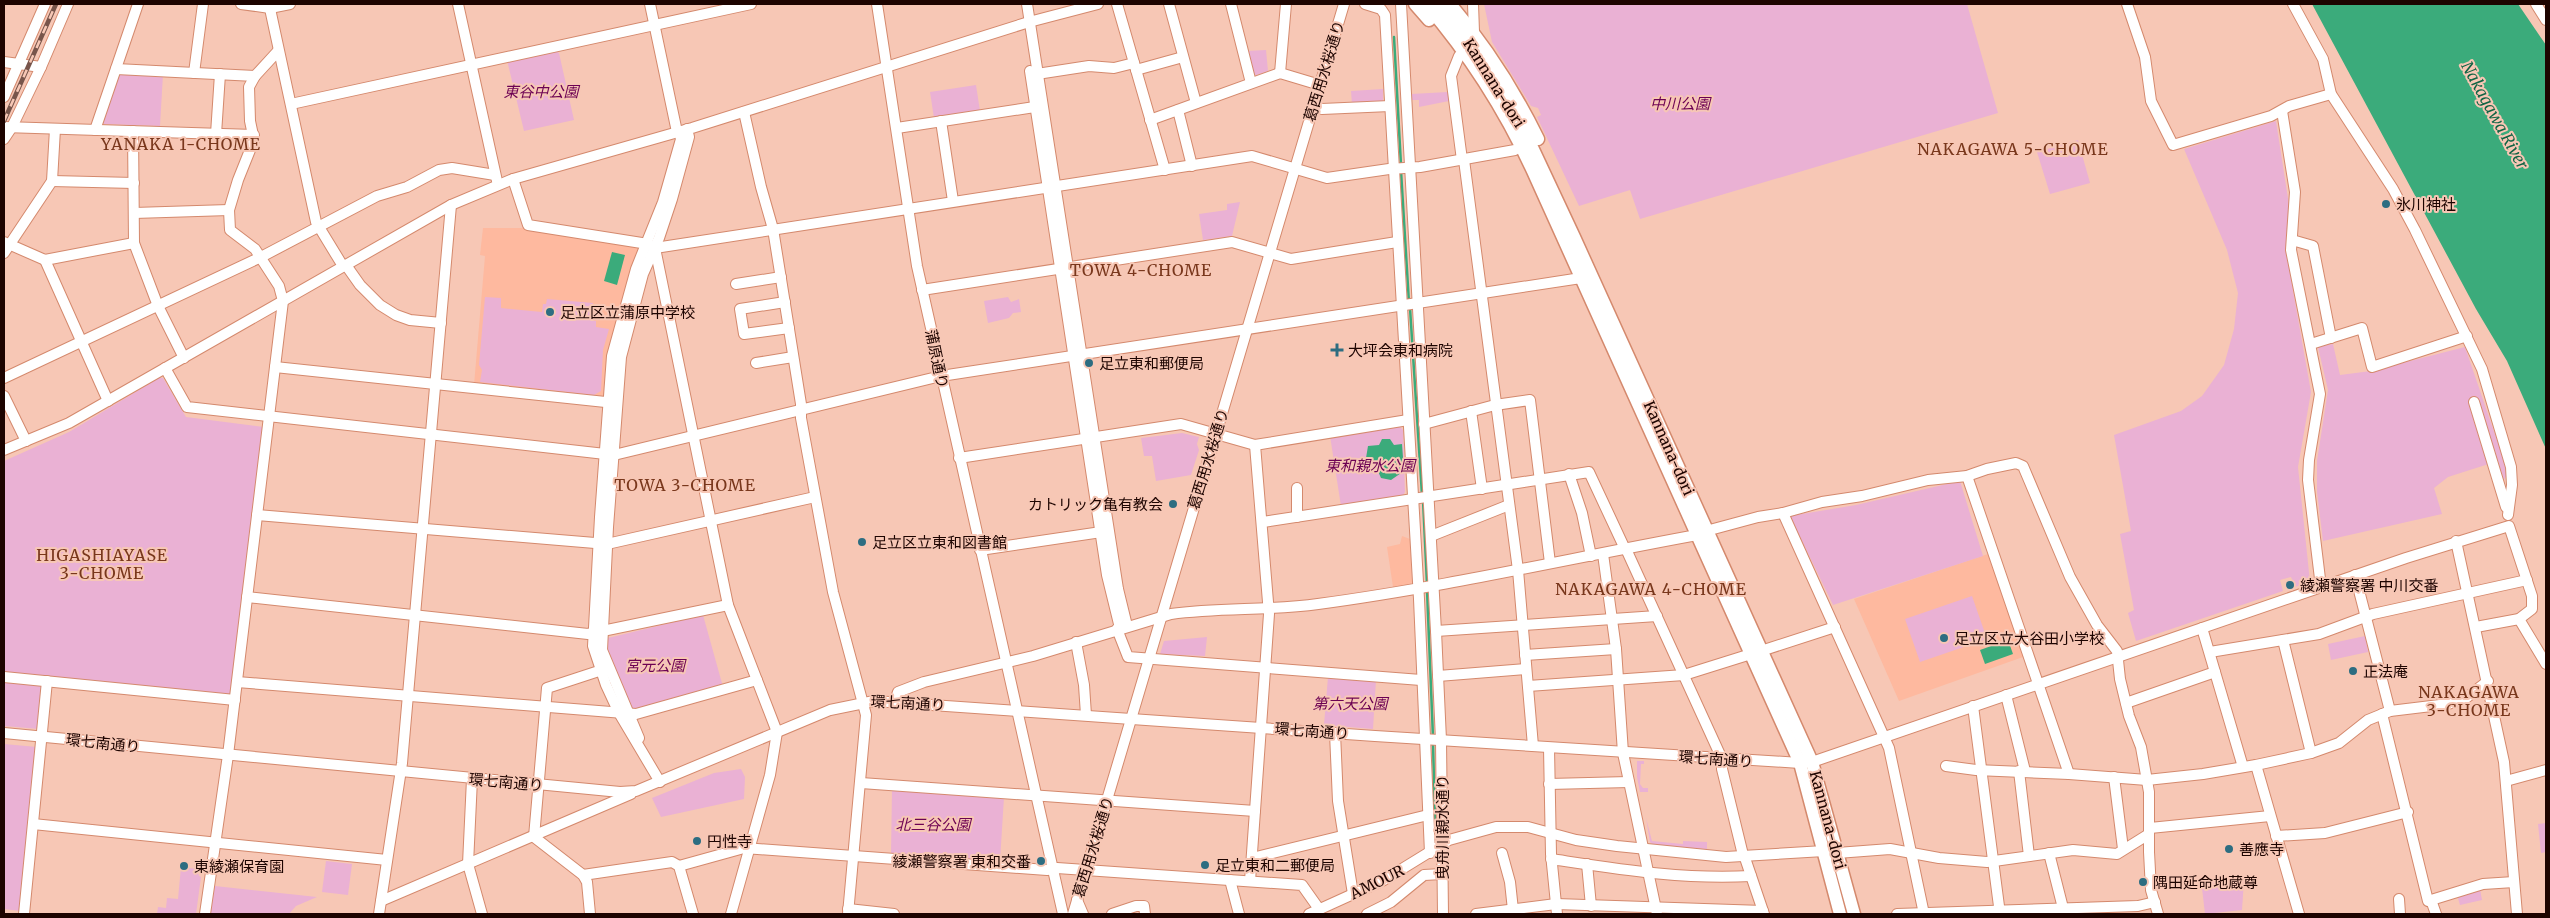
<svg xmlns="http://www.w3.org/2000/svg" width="2550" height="918" font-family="Merriweather,'Noto Sans JP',serif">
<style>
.built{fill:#feb99f}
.green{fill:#eab1d4}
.water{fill:#3bab7b}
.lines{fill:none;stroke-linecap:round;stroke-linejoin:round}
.stream{stroke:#3bab7b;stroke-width:2.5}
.minor-casing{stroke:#d4896d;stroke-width:12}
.major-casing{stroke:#d4896d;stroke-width:15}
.minor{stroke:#fff;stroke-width:10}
.major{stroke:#fff;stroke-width:12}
.rail-casing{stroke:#78554b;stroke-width:4.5}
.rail{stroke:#f7c7b5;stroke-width:2.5;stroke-dasharray:8;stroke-linecap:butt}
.poi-dot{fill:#2d6d81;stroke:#f7c7b5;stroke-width:2}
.labels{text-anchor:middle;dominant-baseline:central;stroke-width:4;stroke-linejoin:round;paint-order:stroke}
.street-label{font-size:15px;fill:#1d0400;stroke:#f7c7b5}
.park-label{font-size:15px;font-style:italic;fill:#6c0153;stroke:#f7c7b5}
.poi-label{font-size:15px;fill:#1d0400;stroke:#f7c7b5;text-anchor:start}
.water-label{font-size:16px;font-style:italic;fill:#106444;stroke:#f7c7b5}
.neighbourhood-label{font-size:16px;letter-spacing:1px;fill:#79371c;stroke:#f7c7b5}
</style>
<rect width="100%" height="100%" fill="#f7c7b5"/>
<g class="built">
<path d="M483,228H527L639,247L609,351L605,395L599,399L474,385L485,256L480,255Z"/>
<path d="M1402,536L1410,539L1412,582L1410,585L1393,587L1387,547L1400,544Z"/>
<path d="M1988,554L2023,657L1899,701L1854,599Z"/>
</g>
<g class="green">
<path d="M1484,4H1967L1998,113L1640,219L1630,190L1579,206L1537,117L1541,115L1538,108L1531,106L1492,42Z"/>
<path d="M554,50L559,53L574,120L524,131L507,60Z"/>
<path d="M1266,50L1268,71L1253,76L1247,51Z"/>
<path d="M122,72L163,74L160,126L104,124L101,120L118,75Z"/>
<path d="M976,85L980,111L934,118L930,92Z"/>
<path d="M1383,89V102L1352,104L1351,91Z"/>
<path d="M1448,92L1449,101L1419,107V100H1411V94Z"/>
<path d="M2276,121L2289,205L2286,251L2311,392L2298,467L2310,582L2295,587L2291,577L2280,580L2283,591L2136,641L2128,613L2134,610L2120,534L2131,531L2114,435L2181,411L2202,396L2224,365L2234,329L2238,293L2227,250L2184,149Z"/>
<path d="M2078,140L2090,183L2050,194L2037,152Z"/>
<path d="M1240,202L1232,236L1203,240L1199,214L1227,210V204Z"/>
<path d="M485,297L501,298V308L542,312L543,304H546L547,299L593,303L591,320L596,321V327L609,329L603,350L601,391L594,395L480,382L482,370L479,365Z"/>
<path d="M1008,297L1011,302L1019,299L1021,312L1013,313L1009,318L988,323L984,301Z"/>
<path d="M2333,344L2340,375L2371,371L2465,347L2503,458L2507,475L2504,480L2498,461L2448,477L2434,488L2442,514L2323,541L2317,492V461L2328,390L2318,347Z"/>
<path d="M159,378H163L186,417L264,427L231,694L227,696L4,674V461L69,432Z"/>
<path d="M1399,426L1403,430L1405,492L1402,497L1341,506L1330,436Z"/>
<path d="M1182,433L1199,437L1197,444L1199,450L1191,475L1156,481L1152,456H1144L1141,438Z"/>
<path d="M1960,481L1983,556L1833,605L1790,516L1856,505Z"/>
<path d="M1972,596L1987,639L1920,662L1905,619Z"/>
<path d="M703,615L723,687L635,710L631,708L606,650L608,638Z"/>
<path d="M2365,636L2368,652L2331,660L2328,644Z"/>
<path d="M1207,637L1205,656L1160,654L1164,641Z"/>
<path d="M1328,677L1376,680L1373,729L1324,725Z"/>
<path d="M4,681L43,685L39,729L4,726Z"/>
<path d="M4,744L37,747L20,911L4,909Z"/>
<path d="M1637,761H1644V764H1641L1640,784L1643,788H1648V792H1640L1637,777Z"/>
<path d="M741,769L745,777L744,799L661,817L652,798L714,773Z"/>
<path d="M892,789L1004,797L1000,861L891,854Z"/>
<path d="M1646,818L1652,841L1683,844V841L1707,842V849L1654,846L1650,842Z"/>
<path d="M2546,823V852L2541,853L2538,824Z"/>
<path d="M326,861L352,864L348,895L322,892Z"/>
<path d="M181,867L197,869L199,876L201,877L196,914H157L158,907L166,908L167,898L178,899Z"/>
<path d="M2244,880L2242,910L2205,914L2202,888L2213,881Z"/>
<path d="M215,886L317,897L296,906L289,914H210Z"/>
<path d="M2480,889L2482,900L2460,905L2457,895Z"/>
</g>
<g class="water">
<path d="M2312,4H2518L2546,45V449L2507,361L2476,309Z"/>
<path d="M612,252L625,255L617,285L604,281Z"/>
<path d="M1382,439H1390L1394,445L1402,444L1404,471L1391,480L1381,478L1377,469L1366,458L1368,446L1379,445Z"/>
<path d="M2008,640L2013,654L1985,664L1980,650Z"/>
</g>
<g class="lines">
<g class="stream">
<path d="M1394,37L1401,165"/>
<path d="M1401,171L1409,303"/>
<path d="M1410,308L1422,495"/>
<path d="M1423,500L1427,584"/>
<path d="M1427,590L1433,737"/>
<path d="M1433,742L1435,821"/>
</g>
<g class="minor-casing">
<g id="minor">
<path d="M241,4L270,8L290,4"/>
<path d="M269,4L316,222L341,263L348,268L360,285L380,305L396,315L410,320L441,323"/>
<path d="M458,4L497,181"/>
<path d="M650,4L677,132"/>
<path d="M877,4L917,266L1063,914"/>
<path d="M1027,4L1118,589L1127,626"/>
<path d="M1117,4L1165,170"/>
<path d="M1169,4L1196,103"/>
<path d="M1231,4L1251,83"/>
<path d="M1365,4L1381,9L1385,15L1419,599L1430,853"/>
<path d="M1401,4L1436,631L1441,740L1443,914"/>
<path d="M1473,4L1474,32"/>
<path d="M2127,4L2145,57L2151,101L2173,145L2271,116L2289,106L2331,94"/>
<path d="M2293,4L2323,59L2331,94L2393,189L2415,230L2482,369L2511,467L2512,485L2508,515"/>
<path d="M2536,4L2546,20"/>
<path d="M1459,56L1451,76L1462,160"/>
<path d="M4,62L41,67"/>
<path d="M116,69L255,76"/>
<path d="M1136,70L1183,57"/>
<path d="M1030,71L1107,575L1120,628"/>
<path d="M194,73L203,4"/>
<path d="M1280,73L1286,4"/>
<path d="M1037,74L1089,66L1114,68L1134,63"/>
<path d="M4,97L45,4"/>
<path d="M291,104L751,4"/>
<path d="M1314,106L1322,109L1390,106"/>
<path d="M1178,110L1192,166"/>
<path d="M2282,111L2295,192L2291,250L2320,394L2309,460L2308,480L2321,587"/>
<path d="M744,112L761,187L773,229L801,404V418L833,592L866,715L848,914"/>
<path d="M1150,120L1280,73L1320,85"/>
<path d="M941,121L953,201"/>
<path d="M4,127L254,135"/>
<path d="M897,128L1041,106"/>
<path d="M95,130L138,4"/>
<path d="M133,131L134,243L158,306L184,358"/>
<path d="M216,134L220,74"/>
<path d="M4,139L12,127L41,67L68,4"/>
<path d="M1464,160L1518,570L1533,746"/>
<path d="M513,179L528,225L648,244L655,248L1252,156L1327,178L1389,169L1420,167L1515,150"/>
<path d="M52,181L134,183"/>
<path d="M134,213L229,210"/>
<path d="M2292,240L2313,246L2331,338"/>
<path d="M4,242L45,260L134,243"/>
<path d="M655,248L728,605L777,732L770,775L731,914"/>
<path d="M4,253L52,181L55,129"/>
<path d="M45,260L108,401"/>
<path d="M736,284L781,277"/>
<path d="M922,290L1232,242L1291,259L1397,242"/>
<path d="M785,302L740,309L744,334L789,328"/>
<path d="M2311,344L2362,328L2372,367L2467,336"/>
<path d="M756,363L793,357"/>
<path d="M275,367L615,403"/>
<path d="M165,368L187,407L614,455L941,376L1581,278"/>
<path d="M4,378L261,257L377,196L407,187L439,170L452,168L495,175"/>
<path d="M4,396L26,441"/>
<path d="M2474,402L2506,507"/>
<path d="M1471,411L1482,489"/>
<path d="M1424,424L1495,405L1530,400L1550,563"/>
<path d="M4,450L69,423L451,205L513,179L692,128L1029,22L1098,4"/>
<path d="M959,458L1181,424L1255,445"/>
<path d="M1569,474L1582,513L1591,556"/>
<path d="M1967,476L2069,774"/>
<path d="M1297,488V517"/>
<path d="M1783,513L1822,502L1862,496L1928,480L1967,476L1987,469L2016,463L2023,466L2070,577L2097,625L2117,651L2120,679L2129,716L2141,747L2149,792V852L2151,890L2158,914"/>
<path d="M257,515L607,544L815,497"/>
<path d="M1263,522L1589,472L1625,549"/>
<path d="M1706,531L1758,517L1783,513L1889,748L1924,914"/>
<path d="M1431,536L1509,505"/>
<path d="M2456,541L2504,762L2517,914"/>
<path d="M1626,549L1722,759V769L1743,855"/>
<path d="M980,550L1108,531"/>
<path d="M1603,554L1616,649L1623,753L1657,914"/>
<path d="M2355,575L2390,711"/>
<path d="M247,597L588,634L728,605"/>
<path d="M2519,619L2546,664"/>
<path d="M2202,628L2243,767"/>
<path d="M1117,629L1128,657L1421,680"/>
<path d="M1436,631L1657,616"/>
<path d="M2283,640L2311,753"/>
<path d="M1076,642L1084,685L1086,715"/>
<path d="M1761,651L1835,627"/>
<path d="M2210,652L2319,634L2373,614L2527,580"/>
<path d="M1525,655L1616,649"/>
<path d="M1438,676L1526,669"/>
<path d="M4,677L235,700"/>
<path d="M237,682L636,714L757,680"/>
<path d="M1528,686L1684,675L1751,654"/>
<path d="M2006,695L2025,771"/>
<path d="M895,701L898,692L924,682L1033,656L1171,614C1220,607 1269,611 1318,604C1445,587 1571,558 1697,535"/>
<path d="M2126,703L2215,672"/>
<path d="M1973,706L2000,914"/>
<path d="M2382,714L2428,901L2483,884L2514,882"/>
<path d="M4,733L620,792L636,791L830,710L874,701L1375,736L1800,763L1812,762L2406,558L2509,526L2532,596V609L2519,619L2476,627"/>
<path d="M1335,733L1338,801L1353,894"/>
<path d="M639,738L602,650L608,527L621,357L643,274L659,238L672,199L689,137L687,129"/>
<path d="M1549,748L1551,854L1557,914"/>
<path d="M2256,765L2299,914"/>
<path d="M1946,766L1976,770L2069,774L2147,780L2203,774L2256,765L2311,753L2339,743L2368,720L2390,711L2448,704L2466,698L2488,681"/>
<path d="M2019,771L2029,856"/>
<path d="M2114,777L2123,849"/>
<path d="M472,779L468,864L482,914"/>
<path d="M2506,781L2546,770"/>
<path d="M660,782L619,713L606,685L593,646L600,517L612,356L636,269L663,202L681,139L679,132"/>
<path d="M861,783L1255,811"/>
<path d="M1549,784L1629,782"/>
<path d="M33,824L387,860"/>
<path d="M2150,828L2270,816"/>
<path d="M2276,836L2325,833L2408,812"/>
<path d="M1502,853L1510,882L1513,910"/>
<path d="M1837,853L1890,849L1939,858L1987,862L2073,850L2117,854L2149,834"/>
<path d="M2049,853L2064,912"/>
<path d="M1744,855L1764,914"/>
<path d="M1252,858L1428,815"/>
<path d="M1551,859C1618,869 1683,880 1751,876"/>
<path d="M1587,864L1591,906"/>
<path d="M679,866L744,848L1047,870L1057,868L1302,885L1319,909"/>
<path d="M583,875L672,862L679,866L693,914"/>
<path d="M1230,880L1239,914"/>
<path d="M1250,881L1269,614L1255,445L1408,420"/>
<path d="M2399,899L2400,914"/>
<path d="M1077,900L1083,914"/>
<path d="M2431,900L2436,914"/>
<path d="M381,901L631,794"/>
<path d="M848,909L894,914"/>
<path d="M24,914L47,681"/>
<path d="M205,914L228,755L283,301L279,286L255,249L230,230L229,210L238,180L254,140L250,121L249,87L255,76L278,51"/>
<path d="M379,914L402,763L451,205"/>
<path d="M590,914L587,882L583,875L534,837L547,688L608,668"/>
<path d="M1073,914L1344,4"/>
<path d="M1112,914L1136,906H1144L1145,914"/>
<path d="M1309,914L1384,880L1449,840L1496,827H1528L1576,840L1617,846L1726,857L1824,851"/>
<path d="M1367,914L1391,902L1424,875L1442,874"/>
<path d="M1476,914L1556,904L1763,911"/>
<path d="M1897,914L2138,906L2155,902"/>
</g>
</g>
<g class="major-casing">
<g id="major">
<path d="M1415,4L1429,20"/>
<path d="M1426,4C1470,55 1505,110 1533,171L1800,763L1840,914"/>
<path d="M1438,4L1472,47L1505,96L1530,143L1574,237L1812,762L1854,914"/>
<path d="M1450,4C1485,45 1514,90 1538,139"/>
</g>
</g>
<use href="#minor" class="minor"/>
<use href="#major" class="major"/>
<g class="rail-casing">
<path id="rail" d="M4,121L56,4"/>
</g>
<use href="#rail" class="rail"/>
</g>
<g class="poi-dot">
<circle cx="2386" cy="204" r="5"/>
<circle cx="550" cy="312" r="5"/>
<path d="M1334.5 342.5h5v5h5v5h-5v5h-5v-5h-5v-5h5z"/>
<circle cx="1089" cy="363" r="5"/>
<circle cx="1173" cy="504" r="5"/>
<circle cx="862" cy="542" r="5"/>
<circle cx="2290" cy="585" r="5"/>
<circle cx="1944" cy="638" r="5"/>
<circle cx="2353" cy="671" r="5"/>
<circle cx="697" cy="841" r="5"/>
<circle cx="2229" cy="849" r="5"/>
<circle cx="1041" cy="861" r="5"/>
<circle cx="1205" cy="865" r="5"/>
<circle cx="184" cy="866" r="5"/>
<circle cx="2143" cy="882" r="5"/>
</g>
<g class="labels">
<g class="street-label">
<text transform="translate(1324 71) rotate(-73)">葛西用水桜通り</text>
<text transform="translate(1494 83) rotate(58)">Kannana-dori</text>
<text transform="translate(937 359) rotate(78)">蒲原通り</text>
<text transform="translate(1669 448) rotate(66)">Kannana-dori</text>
<text transform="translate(1208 459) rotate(-73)">葛西用水桜通り</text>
<text transform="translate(908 703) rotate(3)">環七南通り</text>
<text transform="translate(1312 731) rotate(4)">環七南通り</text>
<text transform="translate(103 743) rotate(6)">環七南通り</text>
<text transform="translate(1716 759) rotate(4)">環七南通り</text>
<text transform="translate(506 782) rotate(5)">環七南通り</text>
<text transform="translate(1828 820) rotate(75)">Kannana-dori</text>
<text transform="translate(1442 827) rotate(-90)">曳舟川親水通り</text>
<text transform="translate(1093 847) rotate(-73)">葛西用水桜通り</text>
<text transform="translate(1377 882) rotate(-26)">AMOUR</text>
</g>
<g class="park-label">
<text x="541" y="91">東谷中公園</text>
<text x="1680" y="103">中川公園</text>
<text x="1370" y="465">東和親水公園</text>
<text x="655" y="665">宮元公園</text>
<text x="1350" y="703">第六天公園</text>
<text x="933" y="824">北三谷公園</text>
</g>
<g class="poi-label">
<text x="2396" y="204">氷川神社</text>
<text x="560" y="312">足立区立蒲原中学校</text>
<text x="1348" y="350">大坪会東和病院</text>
<text x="1099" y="363">足立東和郵便局</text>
<text x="1163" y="504" text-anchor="end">カトリック亀有教会</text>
<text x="872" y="542">足立区立東和図書館</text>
<text x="2300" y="585">綾瀬警察署 中川交番</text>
<text x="1954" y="638">足立区立大谷田小学校</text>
<text x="2363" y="671">正法庵</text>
<text x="707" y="841">円性寺</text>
<text x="2239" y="849">善應寺</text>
<text x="1031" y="861" text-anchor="end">綾瀬警察署 東和交番</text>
<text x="1215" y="865">足立東和二郵便局</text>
<text x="194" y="866">東綾瀬保育園</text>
<text x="2153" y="882">隅田延命地蔵尊</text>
</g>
<g class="water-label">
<text transform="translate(2495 115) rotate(61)">Nakagawa River</text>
</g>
<g class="neighbourhood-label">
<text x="181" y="144">YANAKA 1-CHOME</text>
<text x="2013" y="149">NAKAGAWA 5-CHOME</text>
<text x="1141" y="270">TOWA 4-CHOME</text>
<text x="685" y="485">TOWA 3-CHOME</text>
<text x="102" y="555">HIGASHIAYASE<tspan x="102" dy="18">3-CHOME</tspan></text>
<text x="1651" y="589">NAKAGAWA 4-CHOME</text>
<text x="2469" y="692">NAKAGAWA<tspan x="2469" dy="18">3-CHOME</tspan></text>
</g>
</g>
<rect width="2550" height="918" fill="none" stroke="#1d0400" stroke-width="10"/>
</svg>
